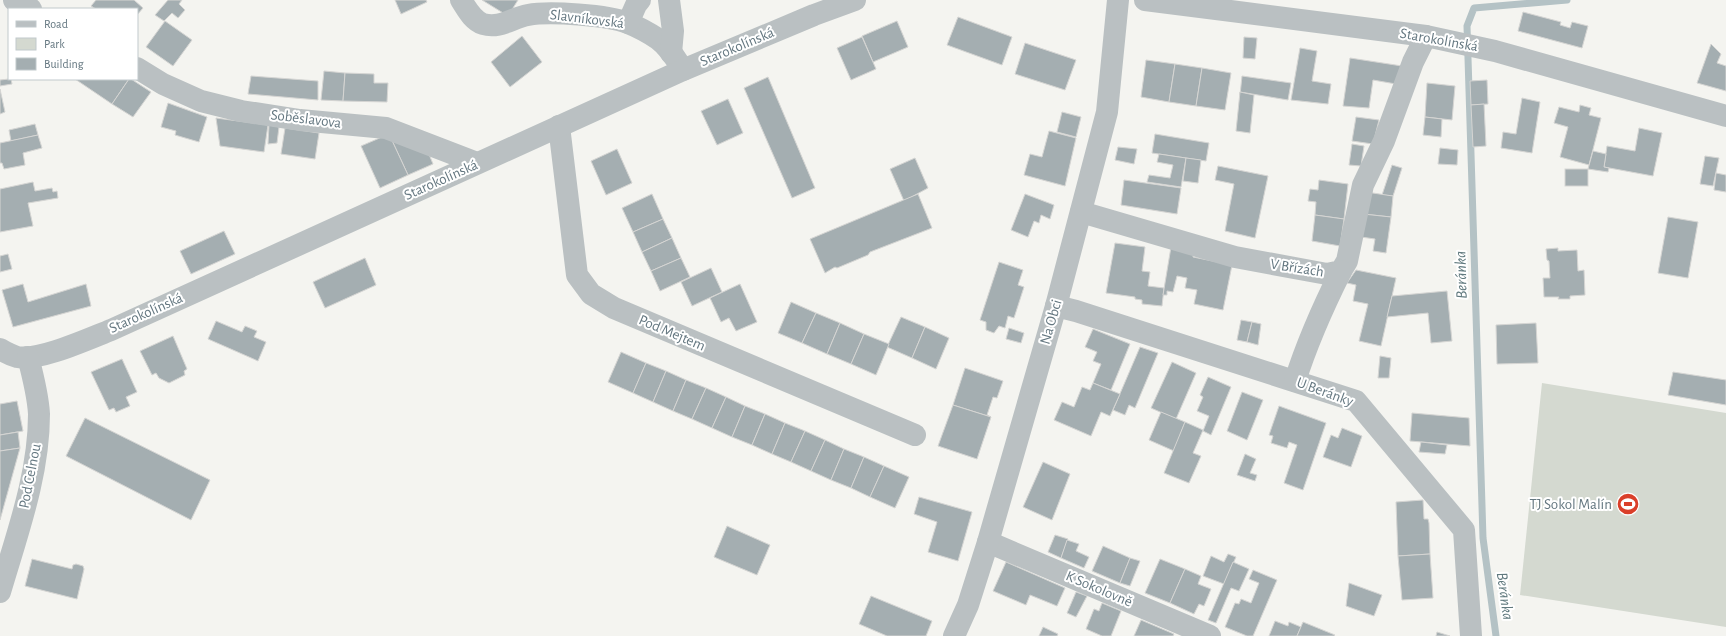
<svg xmlns="http://www.w3.org/2000/svg" width="1726" height="636" font-family="'Alegreya Sans',sans-serif">
<style>
.green{fill:#d4d9d0}
.lines{fill:none;stroke-linecap:round;stroke-linejoin:round}
.stream{stroke:#b4c2c5;stroke-width:7}
.building{fill:#a4aeb1;stroke:#d5d5d3}
.minor{stroke:#bac0c2;stroke-width:22}
.labels{text-anchor:middle;dominant-baseline:central;stroke-width:4;stroke-linejoin:round;paint-order:stroke}
.street-label{font-size:15px;fill:#647780;stroke:#fff}
.poi-label{font-size:15px;fill:#647780;stroke:#fff;text-anchor:end}
.water-label{font-size:16px;font-style:italic;fill:#60797e;stroke:#fff}
</style>
<rect width="100%" height="100%" fill="#f4f4f0"/>
<path class="green" d="M1542,383L1726,413V627L1520,595Z"/>
<g class="lines">
<path class="stream" d="M1496,636L1483,538L1467,26L1474,8L1567,0"/>
</g>
<g class="building">
<path d="M96,0H134L143,8L137,15V9H96L91,6Z"/>
<path d="M168,0H182L179,4L185,10L178,18L172,13L164,21L155,15Z"/>
<path d="M395,0H426L427,2L401,14Z"/>
<path d="M482,0H518L508,16Z"/>
<path d="M1523,12L1561,22L1560,25L1570,28L1572,22L1588,26L1582,48L1518,31Z"/>
<path d="M958,17L1012,37L1002,65L947,45Z"/>
<path d="M165,21L192,40L173,66L146,47Z"/>
<path d="M897,21L908,47L873,62L862,36Z"/>
<path d="M522,36L542,62L510,87L491,62Z"/>
<path d="M862,37L876,69L851,80L837,48Z"/>
<path d="M1244,37L1257,38L1255,59L1243,58Z"/>
<path d="M1025,43L1076,60L1065,90L1015,74Z"/>
<path d="M1711,44L1721,54L1717,63L1726,66V91L1697,83Z"/>
<path d="M1300,48L1317,51L1312,81L1331,84L1328,104L1291,100Z"/>
<path d="M1350,58L1402,66L1396,84L1373,80L1369,108L1343,106Z"/>
<path d="M1146,60L1175,64L1169,102L1141,97Z"/>
<path d="M1175,64L1202,68L1196,106L1169,102Z"/>
<path d="M1202,68L1231,73L1225,110L1196,106Z"/>
<path d="M324,71L345,73L343,101L321,100Z"/>
<path d="M345,73L374,74V83H388L387,102L343,101Z"/>
<path d="M251,76L318,81V100L248,94Z"/>
<path d="M1242,76L1291,83L1288,100L1240,92V95Z"/>
<path d="M768,77L815,188L792,198L744,88Z"/>
<path d="M9,79H11L12,84L0,86V80Z"/>
<path d="M75,79H129L112,104Z"/>
<path d="M129,79H131L151,92L133,117L112,104Z"/>
<path d="M1487,80L1488,104L1471,105L1470,81Z"/>
<path d="M1427,83L1455,86L1452,120L1425,117Z"/>
<path d="M0,89L5,112L0,114Z"/>
<path d="M1240,92L1254,95L1250,133L1236,131Z"/>
<path d="M1522,98L1540,102L1532,153L1501,148L1503,132L1516,134Z"/>
<path d="M728,99L743,133L717,145L701,111Z"/>
<path d="M168,103L207,117L199,142L175,135L176,131L161,127Z"/>
<path d="M1484,104L1486,146L1473,147L1471,105Z"/>
<path d="M1580,105L1591,108L1589,115L1601,118L1589,165L1560,157L1568,127L1554,123L1559,107L1579,112Z"/>
<path d="M1062,112L1081,117L1076,137L1057,132Z"/>
<path d="M1356,117L1379,120L1373,144L1352,141Z"/>
<path d="M1425,117L1442,119L1441,137L1423,135Z"/>
<path d="M216,118L268,125L264,152L220,146Z"/>
<path d="M35,124L38,135L11,141L9,130Z"/>
<path d="M269,125L279,127L277,143L268,144Z"/>
<path d="M285,128L319,133L315,159L281,154Z"/>
<path d="M1639,128L1662,133L1653,176L1604,167L1607,146L1635,151Z"/>
<path d="M1049,131L1076,138L1065,186L1024,175L1030,154L1042,157Z"/>
<path d="M389,134L426,147L433,164L408,175Z"/>
<path d="M389,134L408,175L380,188L361,146Z"/>
<path d="M1155,134L1209,143L1206,161L1152,153Z"/>
<path d="M38,135L42,148L23,153L25,165L4,169L2,163H0V143Z"/>
<path d="M1352,144L1364,146L1361,166L1349,165Z"/>
<path d="M1118,147L1137,149L1134,164L1115,160Z"/>
<path d="M1440,148L1458,150L1457,165L1438,164Z"/>
<path d="M617,149L632,183L606,195L591,161Z"/>
<path d="M1593,151L1606,154L1604,167L1609,168L1608,172L1588,169Z"/>
<path d="M1159,154L1186,158L1181,187L1147,182L1149,175L1170,178L1173,165L1157,162Z"/>
<path d="M1705,156L1719,158L1713,186L1700,184Z"/>
<path d="M915,158L928,188L904,201L890,169Z"/>
<path d="M1186,158L1201,160L1198,183L1183,181Z"/>
<path d="M1392,165L1402,168L1393,196L1382,195Z"/>
<path d="M1218,166L1268,176L1255,238L1225,231L1234,184L1215,180Z"/>
<rect x="1565" y="169" width="23" height="17"/>
<path d="M1716,173L1726,175V192L1714,190Z"/>
<path d="M1124,180L1181,188L1177,214L1121,205Z"/>
<path d="M1319,180L1348,184L1344,219L1315,215L1316,202L1308,201L1310,189L1318,190Z"/>
<path d="M33,182L35,191L52,188L53,192L57,191L58,198L28,203L33,226L0,232V189Z"/>
<path d="M1366,192L1393,196L1391,217L1363,214Z"/>
<path d="M652,194L663,219L633,232L622,208Z"/>
<path d="M918,194L932,228L870,252L868,255L837,268L835,267L825,273L810,239Z"/>
<path d="M1025,194L1054,205L1050,219L1041,215L1039,223L1034,221L1028,237L1011,230Z"/>
<path d="M1363,214L1391,217L1386,253L1373,251L1375,239L1361,237Z"/>
<path d="M1315,215L1344,219L1340,246L1312,241Z"/>
<path d="M1668,217L1698,222L1688,278L1658,273Z"/>
<path d="M663,219L672,238L642,252L633,232Z"/>
<path d="M224,231L235,254L191,274L180,251Z"/>
<path d="M672,238L681,258L651,271L642,252Z"/>
<path d="M1115,243L1145,247L1142,271L1150,272L1148,286L1164,288L1162,306L1142,304V300L1135,299V297L1106,293Z"/>
<path d="M1171,247L1193,252V257L1232,265L1223,310L1194,304L1197,290L1185,288L1187,278L1177,276L1173,292L1167,291V295H1163Z"/>
<path d="M1558,248V251L1577,250L1578,271L1584,270L1585,295L1570,296V299H1558L1559,297H1544L1543,278H1550L1549,261L1547,260L1546,249Z"/>
<path d="M8,254L12,269L0,272V256Z"/>
<path d="M365,258L376,285L325,308L313,282Z"/>
<path d="M681,258L690,277L660,291L651,271Z"/>
<path d="M999,262L1023,270L1018,285L1024,287L1014,318L1008,316L1005,328L999,326L994,333L986,330V322L980,320Z"/>
<path d="M711,268L722,292L692,306L681,282Z"/>
<path d="M1356,270L1396,278L1381,346L1359,341L1368,304L1353,301L1356,285L1347,283Z"/>
<path d="M23,284L28,302L86,284L91,306L13,327L2,290Z"/>
<path d="M740,284L757,322L736,331L729,318L721,322L710,298Z"/>
<path d="M1447,291L1452,341L1431,343L1428,313L1387,317L1392,296Z"/>
<path d="M791,302L816,313L802,343L778,333Z"/>
<path d="M816,313L840,323L827,354L802,343Z"/>
<path d="M901,317L925,327L912,358L887,347Z"/>
<path d="M1241,320L1252,322L1247,342L1237,340Z"/>
<path d="M216,321L242,332L245,326L257,331L254,337L266,342L258,361L208,339Z"/>
<path d="M1252,322L1261,324L1258,345L1247,342Z"/>
<path d="M840,323L864,334L851,364L827,354Z"/>
<path d="M1536,323L1538,363L1497,364L1496,325Z"/>
<path d="M925,327L949,338L936,369L912,358Z"/>
<path d="M1009,328L1024,333L1021,343L1006,339Z"/>
<path d="M1093,329L1130,344L1111,390L1093,383L1101,364L1093,361L1097,352L1085,347Z"/>
<path d="M864,334L889,344L876,375L851,364Z"/>
<path d="M173,336L187,369L184,371L185,375L169,383L159,378L156,373L152,375L140,351Z"/>
<path d="M1140,347L1158,353L1135,408L1129,405L1125,415L1113,410Z"/>
<path d="M621,352L646,363L633,393L608,382Z"/>
<path d="M1380,356L1391,358L1389,378H1378Z"/>
<path d="M122,359L137,392L126,397L130,406L116,412L114,408L109,410L91,372Z"/>
<path d="M1172,362L1196,373L1176,419L1151,408Z"/>
<path d="M646,363L666,371L653,402L633,393Z"/>
<path d="M965,368L1003,381L997,398L993,397L987,415L991,417L953,405Z"/>
<path d="M666,371L686,380L673,411L653,402Z"/>
<path d="M1673,372L1726,380V405L1668,395Z"/>
<path d="M1208,377L1231,387L1211,435L1203,431L1209,416L1197,411L1203,397L1200,395Z"/>
<path d="M686,380L706,388L692,419L673,411Z"/>
<path d="M1093,383L1120,394L1110,416L1101,412L1091,436L1054,420L1062,402L1074,407L1082,387L1090,390Z"/>
<path d="M706,388L726,397L712,428L692,419Z"/>
<path d="M1242,392L1263,400L1247,440L1227,431Z"/>
<path d="M726,397L745,406L732,437L712,428Z"/>
<path d="M17,401L23,431L0,435V404Z"/>
<path d="M953,405L991,417L977,459L938,446Z"/>
<path d="M745,406L765,414L752,445L732,437Z"/>
<path d="M1279,406L1326,423L1303,490L1284,483L1297,445L1289,442L1287,448L1271,443L1273,436L1269,435Z"/>
<path d="M1161,412L1185,422L1174,451L1149,440Z"/>
<path d="M1412,413L1469,418L1470,446L1410,441Z"/>
<path d="M765,414L785,423L772,454L752,445Z"/>
<path d="M85,418L210,480L191,520L66,456Z"/>
<path d="M1185,422L1203,430L1193,453L1201,456L1189,483L1164,473Z"/>
<path d="M785,423L805,431L791,462L772,454Z"/>
<path d="M1342,428L1362,436L1351,467L1323,457L1331,435L1338,438Z"/>
<path d="M805,431L825,440L811,471L791,462Z"/>
<path d="M18,432L20,448L0,451V435Z"/>
<path d="M825,440L844,449L831,480L811,471Z"/>
<path d="M1421,442L1447,445L1445,454L1419,452Z"/>
<path d="M20,448L0,520V451Z"/>
<path d="M844,449L864,457L851,488L831,480Z"/>
<path d="M1245,454L1256,459L1250,473L1257,475L1255,481L1237,475Z"/>
<path d="M864,457L884,466L870,497L851,488Z"/>
<path d="M1043,462L1070,474L1052,520L1023,507Z"/>
<path d="M884,466L909,477L895,508L870,497Z"/>
<path d="M919,497L972,512L958,561L928,552L937,522L914,514Z"/>
<path d="M1423,500L1424,519H1428L1429,523L1430,554L1398,556L1396,502Z"/>
<path d="M727,526L770,545L757,575L714,557Z"/>
<path d="M1055,535L1068,539L1061,558L1048,552Z"/>
<path d="M1067,540L1079,544L1076,551L1089,557L1084,568L1061,558Z"/>
<path d="M1103,546L1130,558L1120,583L1092,571Z"/>
<path d="M1228,554L1236,557L1224,584L1203,576L1211,556L1224,562Z"/>
<path d="M1430,554L1433,598L1402,600L1398,556Z"/>
<path d="M1130,558L1140,561L1130,586L1120,583Z"/>
<path d="M32,559L72,569L73,565L76,564L83,566L84,569L77,599L25,586Z"/>
<path d="M1160,559L1185,569L1170,603L1145,593Z"/>
<path d="M1006,562L1065,588L1057,606L1030,595L1026,605L993,591Z"/>
<path d="M1233,562L1249,569L1239,591L1231,588L1216,623L1208,620Z"/>
<path d="M1185,569L1201,576L1198,584L1211,589L1204,606L1199,604L1194,614L1170,603Z"/>
<path d="M1253,570L1277,580L1253,636H1247L1225,627L1235,603L1239,604L1241,599L1251,603L1259,583L1249,579Z"/>
<path d="M1349,583L1382,595L1374,616L1346,606Z"/>
<path d="M1076,592L1087,596L1076,617L1067,613Z"/>
<path d="M871,596L932,621L926,636H887L859,624Z"/>
<path d="M1102,603L1121,611L1111,636H1102L1086,629L1094,609L1099,611Z"/>
<path d="M1141,620L1174,634L1173,636H1134Z"/>
<path d="M1275,621L1288,626L1289,622L1301,627L1297,636H1269Z"/>
<path d="M1303,622L1335,635L1334,636H1297Z"/>
<path d="M1043,627L1058,634L1057,636H1039Z"/>
<path d="M1437,632L1450,636H1436Z"/>
</g>
<g class="lines">
<g class="minor">
<path d="M14,0L31,9"/>
<path d="M461,0C467,9 472,20 483,24C500,29 512,18 528,15C549,11 608,15 628,23C638,27 649,33 658,39C669,47 676,59 683,70"/>
<path d="M669,0L673,31L671,53"/>
<path d="M1145,0L1426,36L1495,51L1726,116"/>
<path d="M628,23L636,5L640,0"/>
<path d="M137,68L163,84L201,101L241,111L300,120L386,128L477,163"/>
<path d="M559,126L577,275L591,294L614,308L915,435"/>
<path d="M1081,212L1235,257L1327,274L1341,271L1347,261L1363,185L1384,141L1413,62L1426,36"/>
<path d="M1056,306L1076,311L1356,401L1464,530L1471,636"/>
<path d="M0,349C5,352 10,355 17,357C40,361 88,339 111,330L683,70L814,15L855,0"/>
<path d="M1295,381C1307,343 1323,307 1341,271"/>
<path d="M988,542L1210,636"/>
<path d="M0,592C17,534 39,475 39,414C38,395 33,376 28,357"/>
<path d="M954,636L968,605L988,542L1056,306L1107,112L1118,0"/>
</g>
</g>
<defs>
<g id="stadium-disc" transform="scale(1.15)"><circle r="9.5" fill="#da3f2a" stroke="#fff"/><path d="M0-5a6.5 5 0 1 0 0 10a6.5 5 0 1 0 0-10ZM-3.5-1.8h7v3.6h-7Z" fill="#fff"/></g>
</defs>
<g fill-rule="evenodd">
<use href="#stadium-disc" x="1628" y="504"/>
</g>
<g class="labels">
<g class="street-label">
<text transform="translate(587 19) rotate(7)">Slavníkovská</text>
<text transform="translate(1439 40) rotate(10)">Starokolínská</text>
<text transform="translate(737 47) rotate(-23)">Starokolínská</text>
<text transform="translate(306 119) rotate(7)">Soběslavova</text>
<text transform="translate(441 180) rotate(-24)">Starokolínská</text>
<text transform="translate(1297 268) rotate(9)">V Břízách</text>
<text transform="translate(146 313) rotate(-24)">Starokolínská</text>
<text transform="translate(1051 322) rotate(-74)">Na Obci</text>
<text transform="translate(672 333) rotate(23)">Pod Mejtem</text>
<text transform="translate(1325 392) rotate(20)">U Beránky</text>
<text transform="translate(30 476) rotate(-79)">Pod Celnou</text>
<text transform="translate(1099 589) rotate(23)">K Sokolovně</text>
</g>
<g class="poi-label">
<text x="1612" y="504">TJ Sokol Malín</text>
</g>
<g class="water-label">
<text transform="translate(1461 275) rotate(-92)">Beránka</text>
<text transform="translate(1505 596) rotate(82)">Beránka</text>
</g>
</g>
<rect x="8" y="8" width="130" height="72" fill="#ffffff" stroke="#c1c9cc"/>
<rect x="16" y="21" width="20" height="6" fill="#bac0c2" stroke="#c1c9cc"/>
<text x="44" y="28" font-size="12" fill="#647780">Road</text>
<rect x="16" y="38" width="20" height="12" fill="#d4d9d0" stroke="#c1c9cc"/>
<text x="44" y="48" font-size="12" fill="#647780">Park</text>
<rect x="16" y="58" width="20" height="12" fill="#a4aeb1" stroke="#c1c9cc"/>
<text x="44" y="68" font-size="12" fill="#647780">Building</text>
</svg>
